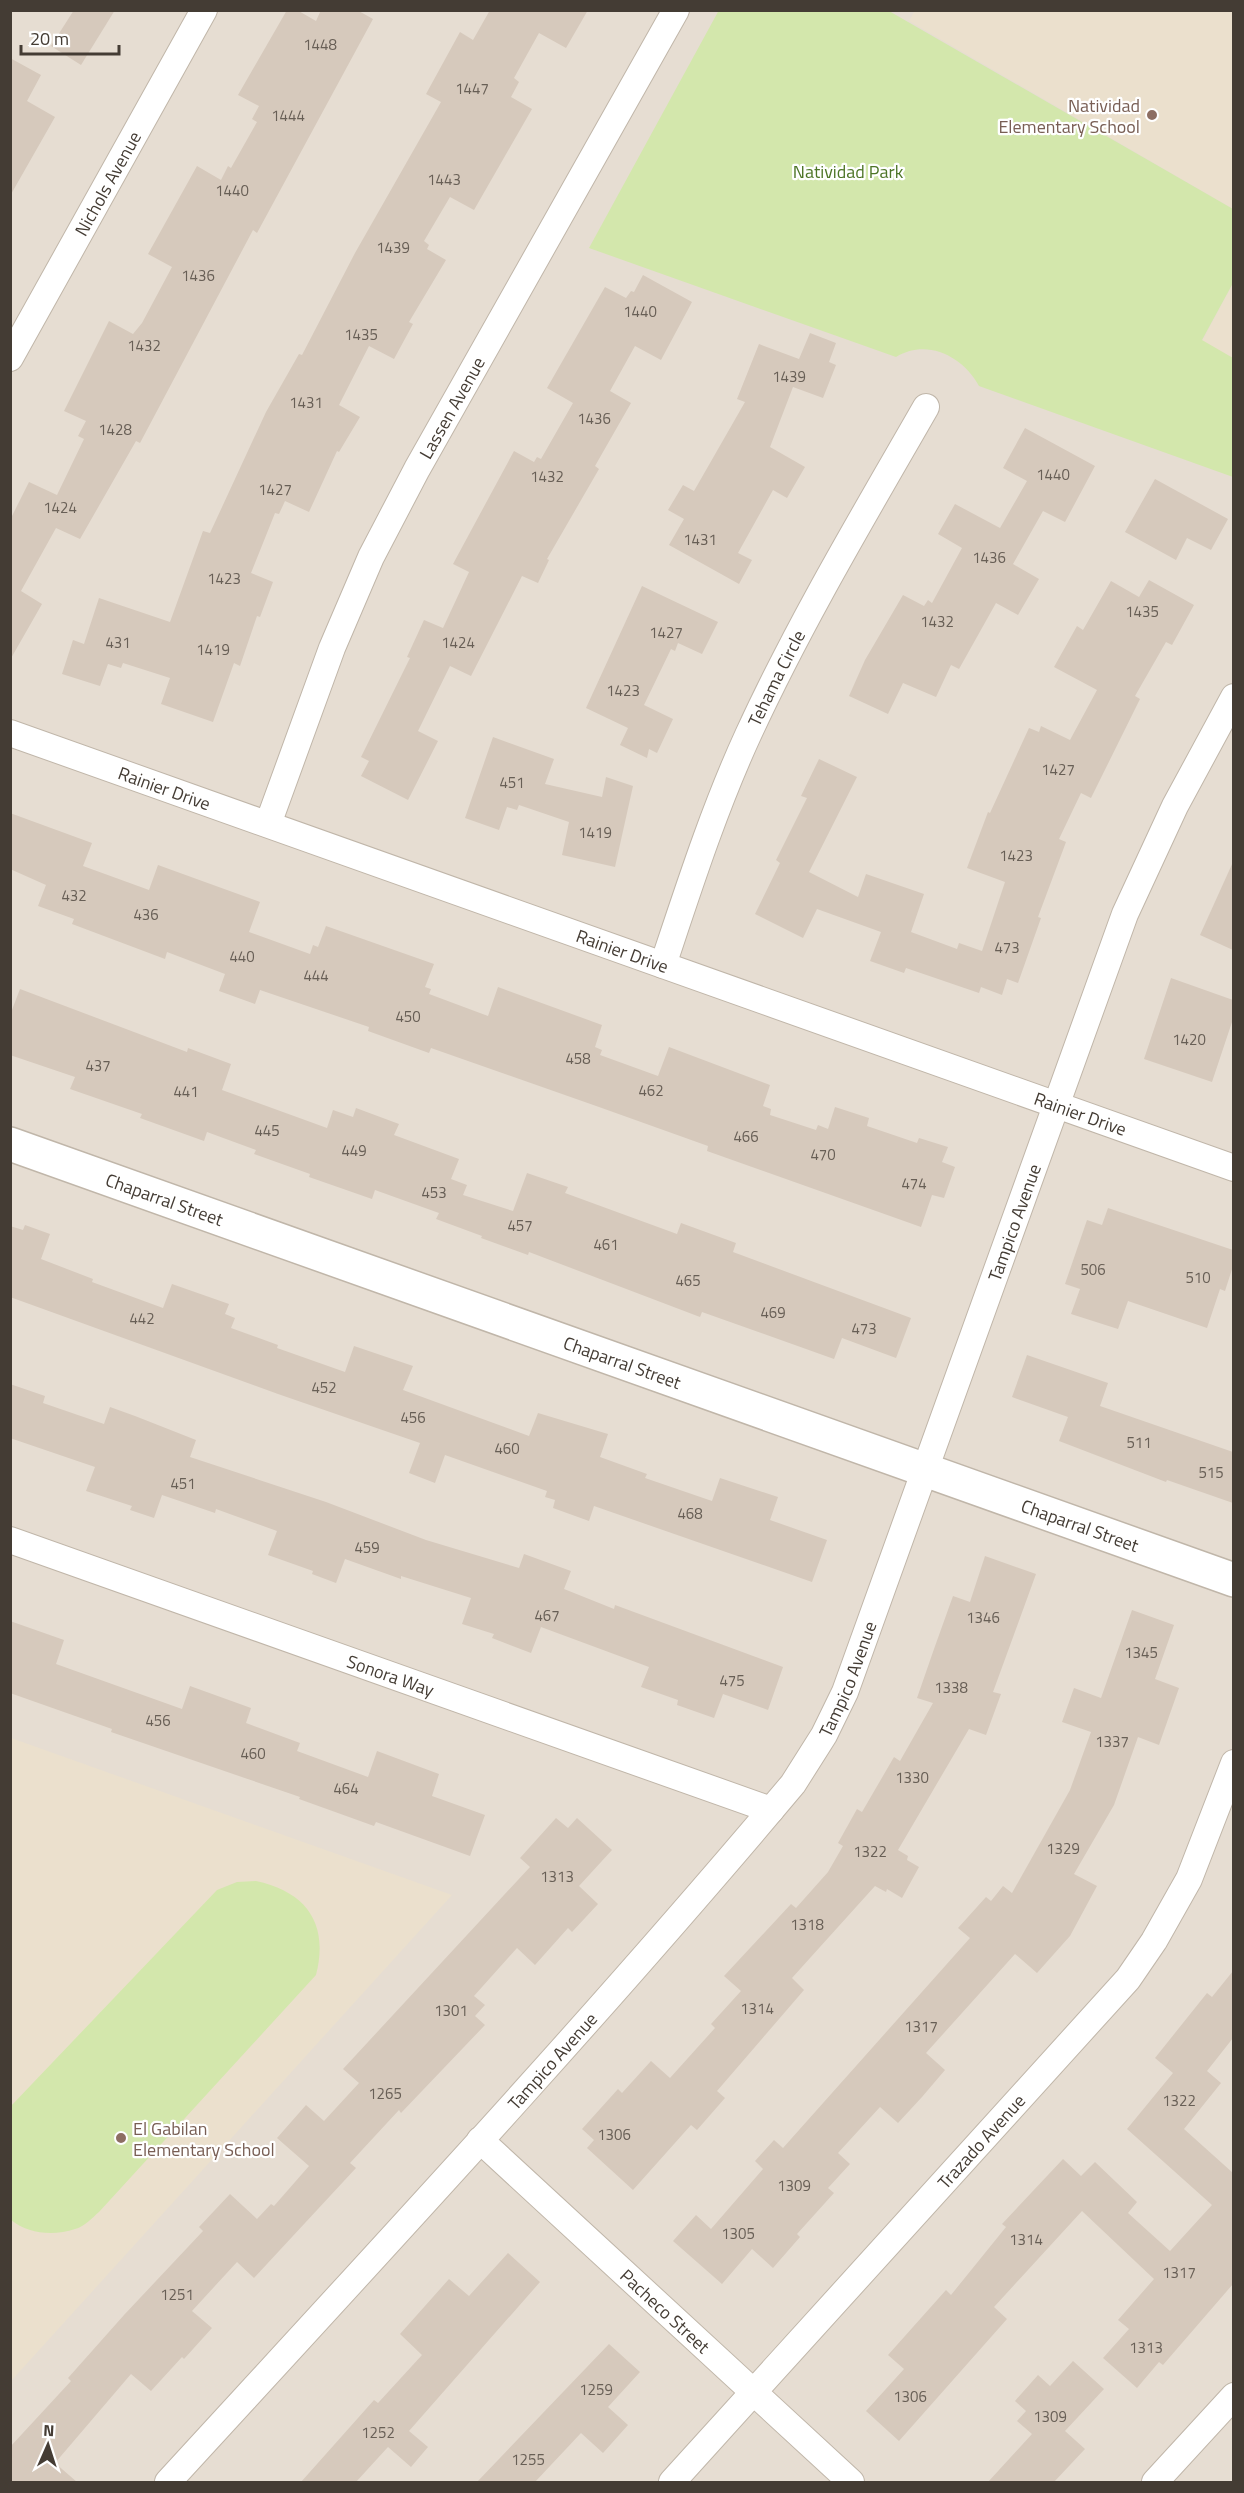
<svg xmlns="http://www.w3.org/2000/svg" width="1244" height="2493" font-family="'Titillium Web',sans-serif">
<style>
.residential{fill:#e6ddd2}
.education{fill:#ebe0cd}
.green{fill:#d3e7ac}
.building{fill:#d6c9bc}
.lines{fill:none;stroke-linecap:round;stroke-linejoin:round}
.minor-casing{stroke:#c0b6a9;stroke-width:28}
.tertiary-casing{stroke:#c0b6a9;stroke-width:36}
.minor{stroke:#fff;stroke-width:26}
.tertiary{stroke:#fff;stroke-width:33}
.education-dot{fill:#8d6e63;stroke:#fff;stroke-width:2}
.labels{text-anchor:middle;dominant-baseline:central;stroke-width:4.5;stroke-linejoin:round;paint-order:stroke}
.number-label{font-size:15px;fill:#685f56}
.education-label{font-size:18px;fill:#785e54;stroke:#fff;text-anchor:end}
.park-label{font-size:18px;fill:#4d7527;stroke:#fff}
.street-label{font-size:18px;fill:#443c34;stroke:#fff}
</style>
<rect width="100%" height="100%" fill="#f2ece4"/>
<rect class="residential" x="11" y="11" width="1222" height="2471"/>
<g class="education">
<path d="M915,10L1233,11V209L909,21Z"/>
<path d="M1233,283V358L1202,341Z"/>
<path d="M11,1738L452,1895L11,2381Z"/>
</g>
<g class="green">
<path d="M719,10L889,11L1233,209V283L1202,340L1233,358V477L979,386C963,357 928,338 896,357L589,248Z"/>
<path d="M256,1881C307,1892 329,1924 316,1975L99,2212C92,2218 84,2227 75,2229C54,2236 28,2234 11,2220V2106L217,1890L237,1882Z"/>
</g>
<g class="building">
<path d="M74,10H115L81,65L51,46Z"/>
<path d="M287,10H297L316,21L321,10H357L373,19L257,233L253,230L140,443L136,441L80,539L56,528L21,591L42,604L10,660V520L29,482L57,495L84,439L78,436L86,421L64,411L109,321L133,334L142,323L172,267L148,254L197,166L221,180L228,166L231,168L257,122L252,119L259,106L238,95Z"/>
<path d="M490,10H588L566,48L539,33L514,78L519,82L511,97L532,109L474,210L450,197L424,241L429,245L427,249L446,260L409,322L413,324L394,359L369,346L339,405L360,417L339,452L337,451L309,512L285,501L279,514L275,513L251,573L273,582L260,617L257,616L240,666L234,663L213,722L161,704L170,678L123,663L121,668L108,664L100,686L62,674L73,640L84,644L99,598L170,622L203,531L210,533L266,412L299,354L302,355L355,253L441,102L426,94L460,32L473,40Z"/>
<path d="M10,58L41,75L27,101L55,117L10,196Z"/>
<path d="M643,275L692,302L661,360L635,346L610,391L631,403L595,466L599,469L547,559L549,560L538,583L522,576L471,676L450,666L418,731L438,741L408,800L361,776L369,761L361,757L410,658L407,657L424,620L443,628L469,572L453,564L514,451L534,462L537,457L541,459L573,403L547,388L605,287L626,298L631,291L634,292Z"/>
<path d="M810,333L836,343L829,362L836,365L823,398L793,387L770,447L805,467L787,498L773,490L738,553L752,560L739,584L669,545L684,519L668,510L683,485L694,491L745,402L737,399L759,344L799,359Z"/>
<path d="M1025,428L1095,466L1065,522L1043,511L1013,564L1039,579L1018,615L996,603L959,669L951,665L936,697L903,683L888,714L849,696L865,660L903,595L924,606L928,600L932,603L962,548L938,534L955,504L1000,528L1027,481L1003,468Z"/>
<path d="M1155,479L1228,519L1211,550L1187,538L1176,560L1125,532Z"/>
<path d="M1149,580L1194,605L1172,645L1166,642L1135,696L1140,699L1091,798L1081,793L1059,839L1066,842L1038,917L1041,918L1018,983L1007,979L1002,995L981,987L979,993L906,968L904,973L870,961L881,932L817,909L803,938L755,914L780,863L776,860L807,798L801,796L819,759L857,777L809,872L858,897L866,874L924,894L911,932L957,949L959,943L982,951L1005,882L967,868L988,812L990,813L1029,728L1039,732L1041,726L1070,740L1097,690L1054,667L1077,626L1083,630L1111,581L1139,597Z"/>
<path d="M642,586L718,622L702,654L678,643L675,651L671,649L644,705L673,719L657,753L649,749L647,758L620,745L628,728L586,708Z"/>
<path d="M493,737L554,759L545,784L602,797L606,777L633,786L615,867L562,855L569,822L519,805L517,810L507,807L499,830L465,818Z"/>
<path d="M10,813L92,843L83,866L149,890L158,865L260,902L249,932L310,954L313,945L318,947L326,926L434,964L425,987L431,989L429,994L488,1016L498,987L602,1025L595,1047L602,1050L600,1055L658,1076L669,1047L770,1085L763,1106L771,1109L770,1115L816,1130L818,1125L828,1129L835,1107L869,1118L867,1126L917,1143L919,1138L948,1147L942,1162L955,1167L944,1198L932,1195L921,1227L707,1151L708,1146L599,1107L431,1048L429,1053L368,1031L369,1027L260,990L255,1004L219,991L225,974L167,952L165,959L72,924L74,919L38,906L46,885L10,869Z"/>
<path d="M1233,862V950L1200,935Z"/>
<path d="M1171,978L1233,1000V1019L1212,1082L1144,1059Z"/>
<path d="M20,989L187,1052L188,1048L231,1064L222,1090L327,1128L333,1110L353,1117L356,1108L399,1124L394,1135L459,1159L451,1179L467,1185L463,1195L513,1211L527,1173L568,1187L565,1193L677,1234L681,1223L736,1243L733,1252L911,1318L896,1358L842,1338L834,1359L702,1312L700,1317L529,1252L528,1255L481,1238L482,1236L436,1219L439,1213L375,1190L372,1199L309,1177L310,1174L254,1154L256,1150L207,1132L204,1141L140,1118L142,1114L70,1089L75,1077L10,1055V1015Z"/>
<path d="M1108,1208L1233,1250V1266L1225,1291L1220,1289L1207,1328L1128,1301L1118,1329L1071,1314L1080,1289L1065,1284L1087,1220L1102,1225Z"/>
<path d="M25,1225L50,1234L41,1259L93,1279L92,1282L163,1308L172,1284L229,1304L225,1314L235,1318L231,1328L278,1345L277,1348L345,1372L354,1346L413,1366L403,1390L529,1436L538,1413L608,1434L600,1457L647,1474L645,1478L712,1501L720,1478L778,1497L770,1520L827,1540L812,1582L594,1506L589,1521L553,1508L555,1500L545,1497L547,1491L445,1455L435,1483L409,1473L420,1443L278,1394L10,1297V1226L23,1230Z"/>
<path d="M1027,1355L1108,1383L1100,1406L1233,1452V1503L1167,1480L1166,1482L1059,1441L1068,1417L1012,1397Z"/>
<path d="M10,1384L45,1396L43,1403L104,1424L110,1407L135,1416L196,1440L190,1457L326,1502L426,1540L519,1568L524,1554L571,1571L564,1589L614,1609L615,1605L783,1667L768,1710L723,1694L714,1718L677,1705L678,1700L641,1687L649,1667L541,1627L531,1653L492,1638L494,1634L462,1624L471,1598L401,1576V1579L345,1559L336,1583L312,1574L313,1571L268,1555L277,1531L216,1509L215,1513L162,1495L154,1518L130,1510L132,1506L86,1491L95,1467L10,1438Z"/>
<path d="M985,1556L1036,1574L993,1692L1001,1694L986,1735L969,1729L898,1850L908,1856L907,1860L919,1867L902,1898L887,1889L886,1892L875,1886L792,1978L804,1990L717,2091L725,2098L697,2130L691,2125L633,2190L587,2148L594,2140L582,2129L618,2089L622,2093L651,2061L670,2078L715,2028L711,2024L741,1991L724,1976L791,1904L796,1908L828,1872L843,1846L838,1843L857,1809L862,1812L894,1757L900,1761L933,1703L917,1698L934,1649L953,1596L970,1602Z"/>
<path d="M1132,1610L1174,1625L1155,1679L1179,1688L1159,1745L1138,1737L1114,1805L1074,1874L1097,1886L1070,1936L1037,1973L1015,1954L926,2053L945,2070L922,2097L898,2123L880,2107L838,2153L850,2164L828,2188L834,2193L797,2234L800,2237L773,2268L752,2249L722,2284L673,2241L696,2215L711,2229L763,2169L755,2161L774,2140L783,2148L970,1938L958,1928L986,1897L991,1901L1003,1886L1012,1893L1070,1790L1091,1732L1062,1722L1074,1688L1101,1698Z"/>
<path d="M10,1621L64,1640L56,1664L182,1709L190,1686L251,1708L246,1723L300,1743L297,1751L368,1777L377,1751L439,1774L432,1796L485,1815L470,1856L376,1822L374,1826L299,1799L300,1797L111,1732L112,1729L10,1693Z"/>
<path d="M556,1818L568,1828L577,1818L612,1850L579,1886L598,1904L572,1932L568,1928L535,1965L517,1948L474,1996L485,2005L475,2016L485,2025L401,2113L399,2110L350,2163L356,2168L254,2278L237,2262L192,2311L212,2328L184,2359L182,2357L151,2391L131,2374L55,2463L77,2482H10V2447L71,2381L68,2378L124,2315L203,2231L199,2227L230,2194L257,2219L271,2204L274,2206L309,2166L277,2138L306,2105L324,2121L359,2083L343,2069L530,1867L520,1858Z"/>
<path d="M1233,1971V2038L1207,2071L1221,2083L1184,2129L1233,2173V2284L1163,2365L1159,2362L1137,2388L1103,2358L1129,2329L1118,2320L1154,2279L1082,2211L994,2307L1007,2319L899,2441L866,2411L904,2369L888,2355L946,2290L951,2295L1006,2227L1002,2224L1063,2159L1081,2176L1095,2162L1137,2202L1128,2213L1170,2251L1212,2205L1127,2129L1173,2073L1155,2058L1207,1993L1212,1997Z"/>
<path d="M508,2253L540,2282L409,2431L428,2447L411,2467L388,2447L356,2482H301L374,2400L378,2403L422,2355L400,2334L449,2279L469,2296Z"/>
<path d="M609,2344L640,2372L608,2407L628,2425L603,2453L581,2433L535,2482H477Z"/>
<path d="M1073,2361L1104,2389L1065,2431L1085,2449L1054,2482H988L1032,2434L1017,2421L1026,2411L1015,2401L1038,2375L1050,2386Z"/>
</g>
<g class="lines">
<g class="minor-casing">
<g id="minor">
<path id="s1" d="M10,358L204,10"/>
<path id="s2" d="M10,733L1234,1168"/>
<path id="s3" d="M268,824L332,648L371,557L417,469L676,10"/>
<path id="s4" d="M663,965C689,887 714,809 748,735C800,622 864,515 926,407"/>
<path id="s5" d="M10,1540L771,1810"/>
<path id="s6" d="M480,2140L851,2482"/>
<path id="s7" d="M168,2482C379,2252 592,2023 793,1784L824,1735L845,1692L1125,914L1175,806L1234,697"/>
<path id="s8" d="M672,2482L1128,1979L1154,1941L1189,1879L1234,1763"/>
<path d="M1155,2482L1234,2396"/>
</g>
</g>
<g class="tertiary-casing">
<g id="tertiary">
<path id="s9" d="M10,1144L1234,1580"/>
</g>
</g>
<use href="#minor" class="minor"/>
<use href="#tertiary" class="tertiary"/>
</g>
<g class="education-dot">
<circle cx="1152" cy="115" r="6"/>
<circle cx="121" cy="2138" r="6"/>
</g>
<g class="labels">
<g class="number-label">
<text x="320" y="44">1448</text>
<text x="472" y="88">1447</text>
<text x="288" y="115">1444</text>
<text x="444" y="179">1443</text>
<text x="232" y="190">1440</text>
<text x="393" y="247">1439</text>
<text x="198" y="275">1436</text>
<text x="640" y="311">1440</text>
<text x="361" y="334">1435</text>
<text x="144" y="345">1432</text>
<text x="789" y="376">1439</text>
<text x="306" y="402">1431</text>
<text x="594" y="418">1436</text>
<text x="115" y="429">1428</text>
<text x="1053" y="474">1440</text>
<text x="547" y="476">1432</text>
<text x="275" y="489">1427</text>
<text x="60" y="507">1424</text>
<text x="700" y="539">1431</text>
<text x="989" y="557">1436</text>
<text x="224" y="578">1423</text>
<text x="1142" y="611">1435</text>
<text x="937" y="621">1432</text>
<text x="666" y="632">1427</text>
<text x="118" y="642">431</text>
<text x="458" y="642">1424</text>
<text x="213" y="649">1419</text>
<text x="623" y="690">1423</text>
<text x="1058" y="769">1427</text>
<text x="512" y="782">451</text>
<text x="595" y="832">1419</text>
<text x="1016" y="855">1423</text>
<text x="74" y="895">432</text>
<text x="146" y="914">436</text>
<text x="1007" y="947">473</text>
<text x="242" y="956">440</text>
<text x="316" y="975">444</text>
<text x="408" y="1016">450</text>
<text x="1189" y="1039">1420</text>
<text x="578" y="1058">458</text>
<text x="98" y="1065">437</text>
<text x="651" y="1090">462</text>
<text x="186" y="1091">441</text>
<text x="267" y="1130">445</text>
<text x="746" y="1136">466</text>
<text x="354" y="1150">449</text>
<text x="823" y="1154">470</text>
<text x="914" y="1183">474</text>
<text x="434" y="1192">453</text>
<text x="520" y="1225">457</text>
<text x="606" y="1244">461</text>
<text x="1093" y="1269">506</text>
<text x="1198" y="1277">510</text>
<text x="688" y="1280">465</text>
<text x="773" y="1312">469</text>
<text x="142" y="1318">442</text>
<text x="864" y="1328">473</text>
<text x="324" y="1387">452</text>
<text x="413" y="1417">456</text>
<text x="1139" y="1442">511</text>
<text x="507" y="1448">460</text>
<text x="1211" y="1472">515</text>
<text x="183" y="1483">451</text>
<text x="690" y="1513">468</text>
<text x="367" y="1547">459</text>
<text x="547" y="1615">467</text>
<text x="983" y="1617">1346</text>
<text x="1141" y="1652">1345</text>
<text x="732" y="1680">475</text>
<text x="951" y="1687">1338</text>
<text x="158" y="1720">456</text>
<text x="1112" y="1741">1337</text>
<text x="253" y="1753">460</text>
<text x="912" y="1777">1330</text>
<text x="346" y="1788">464</text>
<text x="1063" y="1848">1329</text>
<text x="870" y="1851">1322</text>
<text x="557" y="1876">1313</text>
<text x="807" y="1924">1318</text>
<text x="757" y="2008">1314</text>
<text x="451" y="2010">1301</text>
<text x="921" y="2026">1317</text>
<text x="385" y="2093">1265</text>
<text x="1179" y="2100">1322</text>
<text x="614" y="2134">1306</text>
<text x="794" y="2185">1309</text>
<text x="738" y="2233">1305</text>
<text x="1026" y="2239">1314</text>
<text x="1179" y="2272">1317</text>
<text x="177" y="2294">1251</text>
<text x="1146" y="2347">1313</text>
<text x="596" y="2389">1259</text>
<text x="910" y="2396">1306</text>
<text x="1050" y="2416">1309</text>
<text x="378" y="2432">1252</text>
<text x="528" y="2459">1255</text>
</g>
<g class="education-label">
<text x="1140" y="105">Natividad<tspan x="1140" dy="21">Elementary School</tspan></text>
<text x="133" y="2128" text-anchor="start">El Gabilan<tspan x="133" dy="21">Elementary School</tspan></text>
</g>
<g class="park-label">
<text x="848" y="171">Natividad Park</text>
</g>
<g class="street-label">
<text stroke="none"><textPath href="#s1" startOffset="200">Nichols Avenue</textPath></text>
<text stroke="none"><textPath href="#s3" startOffset="456">Lassen Avenue</textPath></text>
<text stroke="none"><textPath href="#s4" startOffset="309">Tehama Circle</textPath></text>
<text stroke="none"><textPath href="#s2" startOffset="164">Rainier Drive</textPath></text>
<text stroke="none"><textPath href="#s2" startOffset="650">Rainier Drive</textPath></text>
<text stroke="none"><textPath href="#s2" startOffset="1136">Rainier Drive</textPath></text>
<text stroke="none"><textPath href="#s9" startOffset="164">Chaparral Street</textPath></text>
<text stroke="none"><textPath href="#s7" startOffset="1542">Tampico Avenue</textPath></text>
<text stroke="none"><textPath href="#s9" startOffset="650">Chaparral Street</textPath></text>
<text stroke="none"><textPath href="#s9" startOffset="1136">Chaparral Street</textPath></text>
<text stroke="none"><textPath href="#s5" startOffset="404">Sonora Way</textPath></text>
<text stroke="none"><textPath href="#s7" startOffset="1056">Tampico Avenue</textPath></text>
<text stroke="none"><textPath href="#s7" startOffset="570">Tampico Avenue</textPath></text>
<text stroke="none"><textPath href="#s8" startOffset="460">Trazado Avenue</textPath></text>
<text stroke="none"><textPath href="#s6" startOffset="252">Pacheco Street</textPath></text>
</g>
</g>
<rect width="1244" height="2493" fill="none" stroke="#443c34" stroke-width="24"/>
<g transform="translate(48 2445) rotate(3)" stroke="#ffffff" stroke-width="4.5" paint-order="stroke">
<path d="M0-4.5L10 22L0 15L-10 22Z" fill="#443c34"/>
<text y="-9" font-size="16" font-weight="bold" text-anchor="middle" fill="#443c34">N</text>
</g>
<path d="M21 45v9h98v-9" fill="none" stroke="#443c34" stroke-width="3"/>
<text x="30" y="45" font-size="18" fill="#443c34" stroke="#ffffff" stroke-width="4.5" paint-order="stroke">20 m</text>
</svg>
